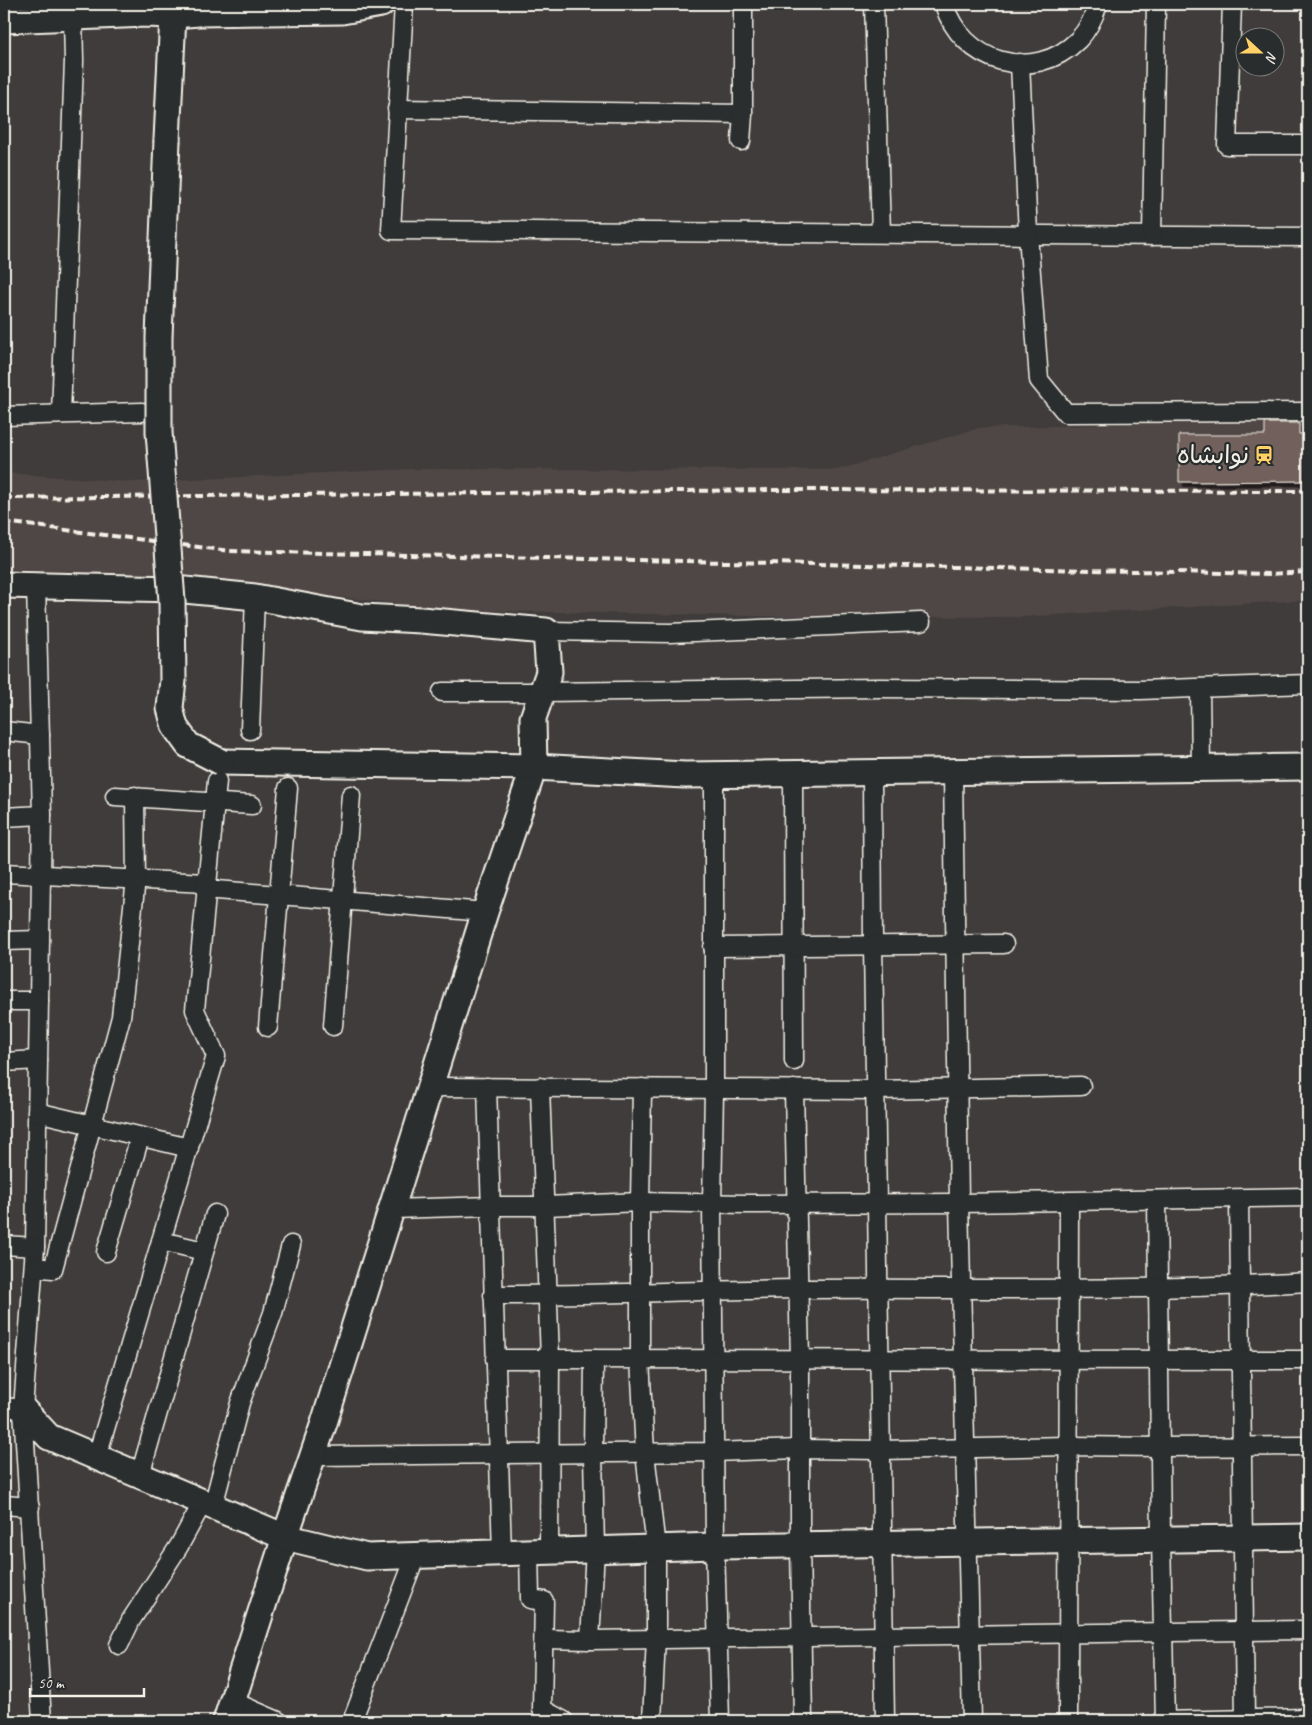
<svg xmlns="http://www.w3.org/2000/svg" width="1312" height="1725" font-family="Caveat,'Playpen Sans Arabic',sans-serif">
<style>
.built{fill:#4f4745}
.building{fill:#72605b;stroke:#f4f1e8;filter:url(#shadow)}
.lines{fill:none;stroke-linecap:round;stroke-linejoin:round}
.street-casing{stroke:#f4f1e8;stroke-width:21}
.secondary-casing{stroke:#f4f1e8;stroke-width:29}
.street{stroke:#2a2d2e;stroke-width:18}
.secondary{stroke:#2a2d2e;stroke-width:25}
.rail{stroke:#f4f1e8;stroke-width:4;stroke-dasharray:8 4;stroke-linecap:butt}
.secondary-bridge-casing{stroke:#f4f1e8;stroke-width:29;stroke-linecap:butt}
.secondary-bridge{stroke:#2a2d2e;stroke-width:25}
.labels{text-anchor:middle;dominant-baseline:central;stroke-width:4.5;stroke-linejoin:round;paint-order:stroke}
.poi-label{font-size:25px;fill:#f4f1e8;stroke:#2a2d2e;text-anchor:end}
</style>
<defs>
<filter id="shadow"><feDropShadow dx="4.5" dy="4.5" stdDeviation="0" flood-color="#0009"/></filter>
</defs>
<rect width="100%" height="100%" fill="#403c3c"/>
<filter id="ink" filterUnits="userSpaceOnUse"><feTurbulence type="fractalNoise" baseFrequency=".02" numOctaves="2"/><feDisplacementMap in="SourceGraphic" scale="10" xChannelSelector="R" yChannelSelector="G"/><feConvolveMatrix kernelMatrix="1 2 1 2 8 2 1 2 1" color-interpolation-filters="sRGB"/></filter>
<g filter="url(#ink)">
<path class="built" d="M1308,413V600L1020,617L755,616L452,610L153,575L4,569V473L132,482L411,469L837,470L979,428L1137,424L1263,414Z"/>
<path class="building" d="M1265,423H1299V434H1308V481L1179,482V435H1265Z"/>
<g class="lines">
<g class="street-casing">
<g id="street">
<path d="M404,4L391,230L1308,237"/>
<path d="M874,4L881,233"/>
<path d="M944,4C961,62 1033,85 1078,40C1088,30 1094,17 1098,4"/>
<path d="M1232,4L1227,145H1308"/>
<path d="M1020,63L1028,234L1039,380L1066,413L1308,412"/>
<path d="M397,109L743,114"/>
<path d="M741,141L743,114V4"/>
<path d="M1152,236L1156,4"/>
<path d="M61,414L74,61L73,17"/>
<path d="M4,416L142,412"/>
<path d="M36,585L42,815L35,1247L23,1409L42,1721"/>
<path d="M546,631L670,633L921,622"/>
<path d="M1200,688L1201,769"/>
<path d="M442,692H542L879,688L1140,690L1308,684"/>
<path d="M250,730L255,597"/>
<path d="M4,731L40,735"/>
<path d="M953,772L959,1203L972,1721"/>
<path d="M872,773L873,945L885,1721"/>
<path d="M793,774L794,1061"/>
<path d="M714,775V1089L712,1203L715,1546L720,1721"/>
<path d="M115,796L252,805"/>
<path d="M4,817L42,815"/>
<path d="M4,873L206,883"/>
<path d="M205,889L485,912"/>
<path d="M4,941L40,940"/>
<path d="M713,947L1004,944"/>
<path d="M4,1001H39"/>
<path d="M333,1026L351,795"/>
<path d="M268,1027L288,788"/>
<path d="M4,1062L38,1060"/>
<path d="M430,1087L875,1090L1081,1086"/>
<path d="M487,1087L502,1553"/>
<path d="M540,1087L550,1359L549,1551"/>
<path d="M642,1088L640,1202V1359L645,1453L656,1548V1638L652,1721"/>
<path d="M794,1089L800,1359V1544L803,1721"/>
<path d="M37,1112L189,1148"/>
<path d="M1239,1199L1245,1721"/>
<path d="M1157,1200L1161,1539L1165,1721"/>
<path d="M392,1209L492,1206H546L640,1202L745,1204L959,1203L1308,1197"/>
<path d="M161,1241L204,1251"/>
<path d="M4,1245L35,1247"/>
<path d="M106,1252L140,1137"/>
<path d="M34,1267L53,1269L121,1017L136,879L135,796"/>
<path d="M493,1295C596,1295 698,1290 800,1289C970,1288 1139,1292 1308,1282"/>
<path d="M495,1359L1308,1360"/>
<path d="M4,1407L23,1409"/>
<path d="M97,1456L216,1056L195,1010L217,781"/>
<path d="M313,1456L714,1452L800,1449L881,1450L1068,1446L1160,1447L1308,1446"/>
<path d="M140,1475L215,1214"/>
<path d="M4,1505L30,1507"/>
<path d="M213,1506L240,1403L273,1313L291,1245"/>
<path d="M529,1552L530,1599L544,1601L542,1709L564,1721"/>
<path d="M544,1639L590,1640L1308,1630"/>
<path d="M590,1640L595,1550L593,1453L594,1359"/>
<path d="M119,1645L131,1620L179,1546L203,1502"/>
<path d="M232,1701L278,1721"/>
<path d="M352,1721L416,1555"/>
<path d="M1068,1721L1069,1202"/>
<path d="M1161,1721L1308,1718"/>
</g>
</g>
<g class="secondary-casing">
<g id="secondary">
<path d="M4,20L146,14L173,15L199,13L342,11L381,4"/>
<path d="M167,140L173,15"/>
<path d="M4,585L175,589L255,597L362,617L421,620L546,631L549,672L533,718L534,767L485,912L324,1423L285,1537L226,1721"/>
<path d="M221,762L534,767L685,775L1308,767"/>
<path d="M23,1409L49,1437L285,1537L367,1557L715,1546L1308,1537"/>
</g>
</g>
<use href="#street" class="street"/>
<use href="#secondary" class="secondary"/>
<g class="rail">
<path d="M4,498L780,490L1308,491"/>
<path d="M4,522L230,551L1269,574L1308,572"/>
</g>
<g class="secondary-bridge-casing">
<path id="secondary-bridge" d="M167,140L159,337V432L172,601L173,680L170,708L175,727L188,745L221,762"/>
</g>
<use href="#secondary-bridge" class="secondary-bridge"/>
</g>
</g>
<defs>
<g id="station-bare" transform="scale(1.5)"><path d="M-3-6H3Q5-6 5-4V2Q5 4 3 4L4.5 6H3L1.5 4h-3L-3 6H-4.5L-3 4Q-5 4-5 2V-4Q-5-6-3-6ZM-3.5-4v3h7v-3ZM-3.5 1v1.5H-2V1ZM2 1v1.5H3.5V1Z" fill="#ffd166" stroke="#2a2d2e" stroke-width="2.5" paint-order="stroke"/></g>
</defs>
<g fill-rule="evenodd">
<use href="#station-bare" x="1264" y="455"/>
</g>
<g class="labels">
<g class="poi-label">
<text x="1249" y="455">نوابشاہ</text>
</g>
</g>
<rect width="1312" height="1725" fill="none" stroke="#2a2d2e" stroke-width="20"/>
<rect x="10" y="10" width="1292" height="1705" fill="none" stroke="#f4f1e8" stroke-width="2" filter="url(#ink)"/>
<g transform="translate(1260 52) rotate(111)"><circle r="24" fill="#2a2d2e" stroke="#7b7b78"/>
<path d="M0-4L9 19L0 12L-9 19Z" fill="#ffd166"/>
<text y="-8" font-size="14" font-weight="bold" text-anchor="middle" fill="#f4f1e8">N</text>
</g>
<path d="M30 1688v8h114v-8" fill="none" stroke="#f4f1e8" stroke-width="2.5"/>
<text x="38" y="1688" font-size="15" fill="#f4f1e8" stroke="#2a2d2e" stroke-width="4" paint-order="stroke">50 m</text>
</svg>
